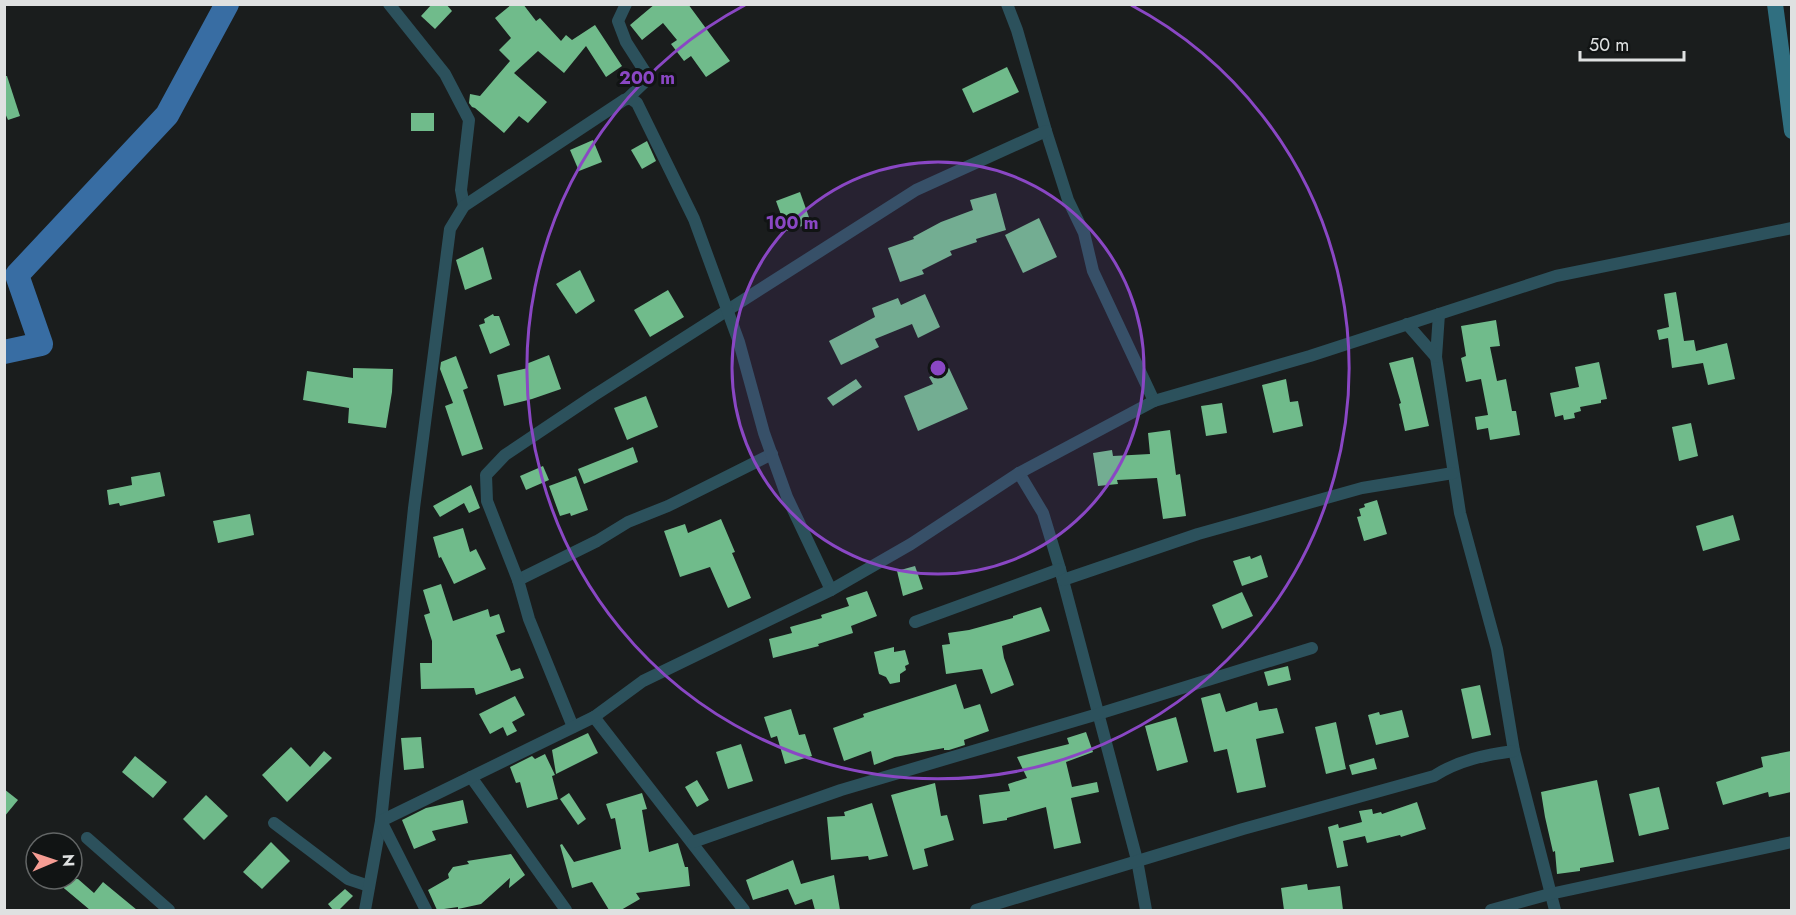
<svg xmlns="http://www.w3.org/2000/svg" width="1796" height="915" font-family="Jost,sans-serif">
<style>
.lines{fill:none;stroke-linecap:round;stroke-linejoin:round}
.stream{stroke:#386da3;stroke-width:4}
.river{stroke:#386da3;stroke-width:24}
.building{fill:#70bb8b}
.street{stroke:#2c515c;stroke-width:12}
.secondary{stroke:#306f80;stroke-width:16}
.ring{fill:none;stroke:#8a47c4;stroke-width:3}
.centre{fill:#8a47c4;stroke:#111414;stroke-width:3}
.ring-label{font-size:18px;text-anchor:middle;font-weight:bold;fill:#8a47c4;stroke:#111414;stroke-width:6;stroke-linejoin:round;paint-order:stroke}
</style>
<rect width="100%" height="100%" fill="#1a1d1d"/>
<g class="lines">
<path class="stream" d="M4,275H17"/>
<path class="river" d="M4,352L41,344L17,275L167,115L227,4"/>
</g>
<g class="building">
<path d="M432,4H446L452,11L435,29L421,16Z"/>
<path d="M512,4H523L536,21L540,18L561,41L566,35L572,40L595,25L622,66L606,77L586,46L564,73L538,51L514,73L547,102L528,123L519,116L504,133L475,108L472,107L469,103L470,94L480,96L510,61L499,50L511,38L495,18Z"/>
<path d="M655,4H688L730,61L706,77L691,56L684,61L671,44L677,40L663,23L642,40L630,25Z"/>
<path d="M1007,67L1019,92L973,113L962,89Z"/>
<path d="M4,76H7L20,116L8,120L4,111Z"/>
<rect x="411" y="113" width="23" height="18"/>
<path d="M593,140L602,162L579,171L570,150Z"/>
<path d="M647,141L656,161L642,169L631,150Z"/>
<path d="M800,192L811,223L787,231L776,201Z"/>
<path d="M996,193L1006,230L976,239L977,242L950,251L952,255L922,270L924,274L900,282L888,248L914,239L913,237L941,222L973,210L970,200Z"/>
<path d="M1039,218L1057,257L1023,273L1005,235Z"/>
<path d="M483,247L492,279L465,290L456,260Z"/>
<path d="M580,270L595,301L576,314L556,284Z"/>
<path d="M668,290L684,317L650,337L634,310Z"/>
<path d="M1676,292L1684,341L1694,340L1696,351L1727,343L1735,379L1708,385L1703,363L1672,368L1668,338L1659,340L1657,330L1669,327L1664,294Z"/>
<path d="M925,294L940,327L918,338L912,324L875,339L879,347L841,365L829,341L875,317L872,308L898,298L901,305Z"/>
<path d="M493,314L494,316H499L510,345L490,354L479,325L485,323L484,319Z"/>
<path d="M1496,320L1500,346L1490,347L1497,381L1506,379L1512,411H1516L1520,435L1490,440L1488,428L1477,430L1475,417L1488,415L1481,379L1466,382L1461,358L1466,356L1461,326Z"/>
<path d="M549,355L561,389L532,399L504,406L497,375L528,368L526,364Z"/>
<path d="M456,356L468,388L463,390L483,449L462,456L445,406L453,403L440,369L441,362Z"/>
<path d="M1413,357L1429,426L1405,431L1399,404L1401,403L1389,363Z"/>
<path d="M1599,362L1607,399L1601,400V403L1580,407L1581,411L1574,413L1575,418L1564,420L1563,415L1555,417L1550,393L1579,387L1575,367Z"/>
<path d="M353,368L393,369L392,392L386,428L348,423L349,408L303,400L307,371L353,378Z"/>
<path d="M949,368L968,409L918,431L904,396L933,384L929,377Z"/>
<path d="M856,379L862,387L833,406L827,398Z"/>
<path d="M1286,379L1290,402L1298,401L1303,426L1273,433L1262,385Z"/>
<path d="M646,396L658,427L627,440L614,408Z"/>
<path d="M1222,403L1227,433L1206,436L1201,406Z"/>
<path d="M1691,423L1698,456L1679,461L1672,427Z"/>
<path d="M1170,430L1176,475L1180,474L1186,516L1163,519L1157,478L1117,480L1118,484L1098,486L1093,453L1112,450L1113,456L1150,454L1148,433Z"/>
<path d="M633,447L638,462L584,484L578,469Z"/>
<path d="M543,466L549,480L526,490L520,476Z"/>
<path d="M160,472L165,496L120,506L119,503L109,505L107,490L132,485L131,477Z"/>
<path d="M576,476L588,510L571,516L570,513L560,516L549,486Z"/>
<path d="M471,485L480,508L469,513L464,503L440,517L433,506Z"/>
<path d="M1377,500L1387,534L1364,541L1357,517L1361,516L1359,509L1365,507L1364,504Z"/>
<path d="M250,514L254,535L218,543L213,521Z"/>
<path d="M1733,515L1740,540L1703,551L1696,526Z"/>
<path d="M721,519L735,552L732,553L751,598L728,608L710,567L680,577L664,531L685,524L688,533Z"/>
<path d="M463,528L470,552L476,549L486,569L454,584L441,557L439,558L433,537Z"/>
<path d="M1261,555L1268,577L1242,586L1233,561L1250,556L1251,559Z"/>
<path d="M915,566L923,589L903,596L897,571Z"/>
<path d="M441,584L453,621L488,609L490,617L499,614L505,632L496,635L511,671L520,668L524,678L476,695L474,688L421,689L420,663H432V641L424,615L430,613L423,590Z"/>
<path d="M867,591L877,616L851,626L853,633L818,644L819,646L773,658L769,639L792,633L790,627L822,618L821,615L849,606L846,598Z"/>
<path d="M1242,592L1253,616L1222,629L1212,605Z"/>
<path d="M1041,607L1050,631L1002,646L1004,658L1014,685L991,694L982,669L946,674L942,645L950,644L948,633L969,630L1013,618V616Z"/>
<path d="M894,647V652L905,650L909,664L905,666L906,670L900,674V682L890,684L886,677L879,674L874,652Z"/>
<path d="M1288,666L1291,680L1268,686L1264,672Z"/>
<path d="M956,684L964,709L980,704L989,731L964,740L965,745L949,750H944V748L895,757L874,765L871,751L844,761L833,728L864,717L863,714Z"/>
<path d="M1480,685L1491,735L1472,739L1461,689Z"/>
<path d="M1220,693L1226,712L1257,702L1259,711L1277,708L1284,733L1256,739L1266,787L1237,793L1227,749L1214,752L1201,698Z"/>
<path d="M515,696L525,715L512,722L517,731L507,736L503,727L490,734L479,714Z"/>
<path d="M791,709L799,735L805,734L812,756L785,764L777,736L771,738L764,717Z"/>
<path d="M1402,710L1409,737L1376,745L1368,715L1379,712L1380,715Z"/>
<path d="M1176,717L1188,762L1157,771L1145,726Z"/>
<path d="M1336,722L1346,769L1326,774L1315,727Z"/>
<path d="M1086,732L1093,752L1066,762L1072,787L1097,782L1099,792L1071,798L1081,843L1054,849L1046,807L1007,818V820L983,824L979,795L1010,791L1008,784L1027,778L1017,757L1069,744L1067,738Z"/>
<path d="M588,733L598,753L556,774L552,750Z"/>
<path d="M421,737L424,768L404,770L401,738Z"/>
<path d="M741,744L753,781L728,789L716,752Z"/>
<path d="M291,747L310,767L324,751L332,758L287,802L262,775Z"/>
<path d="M1791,751V792L1769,797L1768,792L1723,805L1716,782L1763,767L1761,757Z"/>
<path d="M545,754L555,775L552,776L558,799L527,808L520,782L516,783L510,767L532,756L535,759Z"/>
<path d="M135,756L167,782L153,798L122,772Z"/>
<path d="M1374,758L1377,769L1352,775L1349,765Z"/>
<path d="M697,780L709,800L697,807L685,787Z"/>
<path d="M1597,780L1614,862L1580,868V871L1557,874L1555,851L1553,852L1545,817L1541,792Z"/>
<path d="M935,783L941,816L947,815L954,840L924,849L928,866L913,870L891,795Z"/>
<path d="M1659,787L1669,829L1639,836L1629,794Z"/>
<path d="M4,789L18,800L4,817Z"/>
<path d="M569,793L586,819L578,825L560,799Z"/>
<path d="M642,793L647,809L642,810L649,852L678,843L685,867H688L690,886L636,893L640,899L621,910H609L592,882L572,888L560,845L562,844L574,862L621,849L615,818L611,819L606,804Z"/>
<path d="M206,795L228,816L204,840L183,819Z"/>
<path d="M463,800L468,823L432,831L436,840L414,849L402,820L426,808Z"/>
<path d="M1417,802L1426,829L1401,837L1400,835L1367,843L1365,836L1343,841L1348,866L1337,868L1328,827L1338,824L1339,828L1362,822L1359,811L1372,809L1373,814L1381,812L1382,814Z"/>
<path d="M872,803L888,856L869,860L868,856L831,860L827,817L845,816L844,812Z"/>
<path d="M271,842L290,861L262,889L243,872Z"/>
<path d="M511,854L525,875L509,888L510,878L481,904L458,909V907L437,910L428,890L449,878L448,874L453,867L469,864L467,861Z"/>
<path d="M793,860L801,884L834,875L840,910H815L812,899L795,905L788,889L753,900L746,880Z"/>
<path d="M53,879H78L94,893L103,882L137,910H90Z"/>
<path d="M1307,884L1308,890L1340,886L1343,910H1284L1281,888Z"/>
<path d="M345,889L353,896L339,910H333L328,904Z"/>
</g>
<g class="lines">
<g class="street">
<path d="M389,4L445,74L469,120L461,190L464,206"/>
<path d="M626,4L618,21L626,42L649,78L627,99"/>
<path d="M1007,4L1017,30L1046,131L1068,200L1084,233L1093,271L1154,401"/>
<path d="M1439,314L1436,357L1460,513L1497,649L1514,751L1555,910"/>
<path d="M1407,324L1436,357"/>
<path d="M1019,473L1043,513L1060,569L1137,860L1146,910"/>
<path d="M518,580L597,541L628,522L668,506L772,454"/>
<path d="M1063,580L1198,534L1362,488L1453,473"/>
<path d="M915,622L1060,569"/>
<path d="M594,717L744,910"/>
<path d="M573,727L529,619L518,580L487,501L486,475L505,455L593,396L916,190L1046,131"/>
<path d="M471,777L566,910"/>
<path d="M274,823L348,879L369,886"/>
<path d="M87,838L169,910"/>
<path d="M693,842L841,790L1098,714L1312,648"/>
<path d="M365,910L381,821L414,508L450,229L464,206L624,100L630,98L637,103L694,219L739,342L764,433L787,497L831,590"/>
<path d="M426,910L381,821L594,717L643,681L831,590L911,544L1019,473L1154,401L1310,356L1556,276L1792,228"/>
<path d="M976,910L1243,829L1434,776C1459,760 1485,755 1514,751"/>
<path d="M1491,910L1550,894L1792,842"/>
</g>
<path class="secondary" d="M1775,4L1792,131"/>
</g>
<circle cx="938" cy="368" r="206" fill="#8a47c4" fill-opacity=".12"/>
<g class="ring">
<circle cx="938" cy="368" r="206"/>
<path d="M1131 5A411 411 0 1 1 745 5"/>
</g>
<circle cx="938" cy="368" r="9" class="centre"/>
<g class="ring-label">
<text x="647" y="84">200 m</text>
<text x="792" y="229">100 m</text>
</g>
<rect width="1796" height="915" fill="none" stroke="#dfe1e1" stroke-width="12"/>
<g transform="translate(54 861) rotate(88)"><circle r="28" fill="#111414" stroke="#636666" stroke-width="1.5"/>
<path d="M0-4.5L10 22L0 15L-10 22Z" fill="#f59c93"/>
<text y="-9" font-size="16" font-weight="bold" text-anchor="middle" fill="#dfe1e1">N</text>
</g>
<path d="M1580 51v9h104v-9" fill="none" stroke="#dfe1e1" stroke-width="3"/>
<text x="1589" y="51" font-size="18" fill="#dfe1e1" stroke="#111414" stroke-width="4.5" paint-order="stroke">50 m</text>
</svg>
